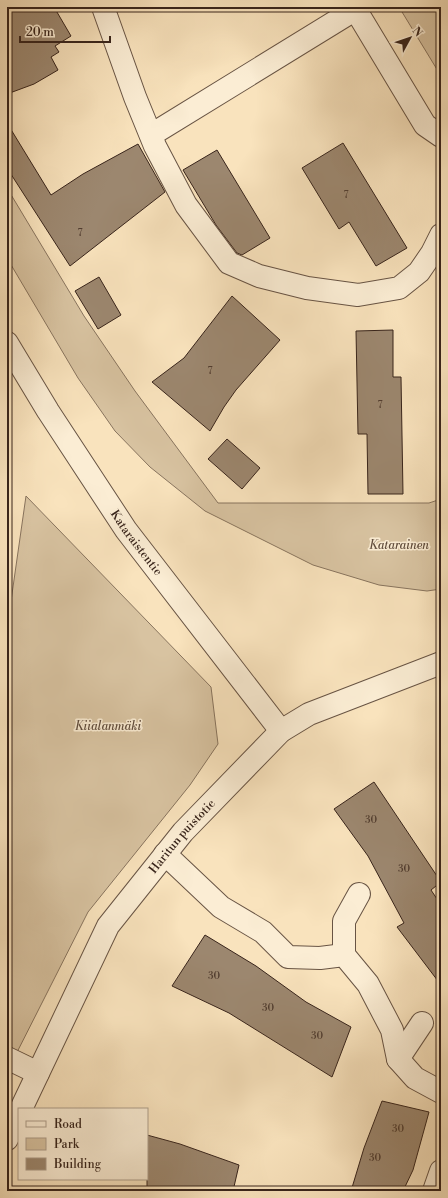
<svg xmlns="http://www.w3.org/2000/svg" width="448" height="1198" font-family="'Libre Bodoni',serif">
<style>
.green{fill:#d8c3a1;stroke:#88745e}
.building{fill:#9c876f;stroke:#38241b}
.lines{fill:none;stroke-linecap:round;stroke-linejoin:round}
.minor-casing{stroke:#685444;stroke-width:24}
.minor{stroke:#fbedd4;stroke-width:22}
.labels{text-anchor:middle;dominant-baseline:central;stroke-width:3;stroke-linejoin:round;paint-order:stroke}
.number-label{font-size:10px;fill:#513d30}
.street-label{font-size:12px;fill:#38241b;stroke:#fbedd4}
.park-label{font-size:12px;font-style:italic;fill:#604c3c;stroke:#fbedd4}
</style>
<rect width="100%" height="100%" fill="#f9e3bd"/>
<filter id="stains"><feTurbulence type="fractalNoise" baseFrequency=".005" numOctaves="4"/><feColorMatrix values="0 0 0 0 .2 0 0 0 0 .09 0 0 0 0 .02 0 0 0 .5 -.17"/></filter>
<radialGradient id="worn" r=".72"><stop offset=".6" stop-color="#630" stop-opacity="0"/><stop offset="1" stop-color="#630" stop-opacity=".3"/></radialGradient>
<g class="green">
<path d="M399,7H441V76Z"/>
<path d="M7,188L84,316L135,391L218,503H429L441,499V589L427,591L379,585L313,565L205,511L150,467L115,431L78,378L7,258Z"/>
<path d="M26,496L211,687L218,744L190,785L88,912L7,1072V629Z"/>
</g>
<g class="building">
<path d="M7,7H54L71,36L55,46L59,52L51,57L58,70L34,84L7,94Z"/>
<path d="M7,123L51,195L83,174L138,144L165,192L70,266L7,168Z"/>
<path d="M343,143L407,248L376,266L349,222L339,229L302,168Z"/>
<path d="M217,150L270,238L242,255L237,253L216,225L183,170Z"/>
<path d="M99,277L121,315L98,329L75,291Z"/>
<path d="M232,296L280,340L236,390L224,407L210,431L152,382L184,358Z"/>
<path d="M393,330V377H401L403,494H368L367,434H358L356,331Z"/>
<path d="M227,439L260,468L242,489L208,459Z"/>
<path d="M374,782L441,882L431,890L441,905V985L397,927L404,923L368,856L334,809Z"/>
<path d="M205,935L256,966L306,1002L351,1027L332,1077L229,1013L172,986Z"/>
<path d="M382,1101L429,1112L413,1170L403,1191H351L364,1148Z"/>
<path d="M147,1135L180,1144L239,1165L233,1191H147Z"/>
</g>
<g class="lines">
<g class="minor-casing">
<g id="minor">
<path d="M103,7L135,97L155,146L186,205L229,263L259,276L307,288L358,295L399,288L419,272L432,253L441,235"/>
<path d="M354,7L425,125L441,136"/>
<path d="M151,135L356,9"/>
<path id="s1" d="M7,343L48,411L126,530L281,731"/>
<path d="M165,854L221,907L263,932L288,957L320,958L344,955L368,984L392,1030L398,1059L415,1078L441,1092"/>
<path d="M344,955V921L359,894"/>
<path d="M7,1058L38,1073"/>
<path d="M398,1059L422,1023"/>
<path id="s2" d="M21,1109L108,926L183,832L281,731L309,714L441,663"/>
<path d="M7,1139L19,1114"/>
<path d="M434,1191L441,1171"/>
</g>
</g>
<use href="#minor" class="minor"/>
</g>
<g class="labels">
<g class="number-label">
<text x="346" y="195">7</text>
<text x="80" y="233">7</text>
<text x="210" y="371">7</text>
<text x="380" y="405">7</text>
<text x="371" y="820">30</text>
<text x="404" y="869">30</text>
<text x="214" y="976">30</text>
<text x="268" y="1008">30</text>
<text x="317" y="1036">30</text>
<text x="398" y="1129">30</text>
<text x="375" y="1158">30</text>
</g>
<g class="street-label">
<text stroke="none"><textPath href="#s1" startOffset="238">Kataraistentie</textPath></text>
<text stroke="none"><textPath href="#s2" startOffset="319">Haritun puistotie</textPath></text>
</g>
<g class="park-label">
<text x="399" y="545">Katarainen</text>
<text x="108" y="726">Kiialanmäki</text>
</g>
</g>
<rect width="448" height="1198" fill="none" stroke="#f9e3bd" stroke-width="24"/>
<rect x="8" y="8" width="432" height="1182" fill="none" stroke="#38241b" stroke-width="2"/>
<rect x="12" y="12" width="424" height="1174" fill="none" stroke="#38241b"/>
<rect x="18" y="1108" width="130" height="72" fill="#fbedd4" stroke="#ad9d8a"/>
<rect x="26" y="1121" width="20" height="6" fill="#fbedd4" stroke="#ad9d8a"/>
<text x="54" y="1128" font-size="12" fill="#38241b">Road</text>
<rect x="26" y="1138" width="20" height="12" fill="#d8c3a1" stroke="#ad9d8a"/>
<text x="54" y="1148" font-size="12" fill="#38241b">Park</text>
<rect x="26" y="1158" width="20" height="12" fill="#9c876f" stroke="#ad9d8a"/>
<text x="54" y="1168" font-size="12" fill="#38241b">Building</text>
<g transform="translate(410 38) rotate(50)" stroke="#fbedd4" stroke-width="3" paint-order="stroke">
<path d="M0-3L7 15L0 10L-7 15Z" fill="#38241b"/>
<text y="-6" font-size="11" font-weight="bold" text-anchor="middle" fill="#38241b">N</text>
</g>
<path d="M20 36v6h90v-6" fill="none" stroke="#38241b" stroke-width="2"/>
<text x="26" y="36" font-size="12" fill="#38241b" stroke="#fbedd4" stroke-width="3" paint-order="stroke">20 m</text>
<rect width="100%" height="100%" filter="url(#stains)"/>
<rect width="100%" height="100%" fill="url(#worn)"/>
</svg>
